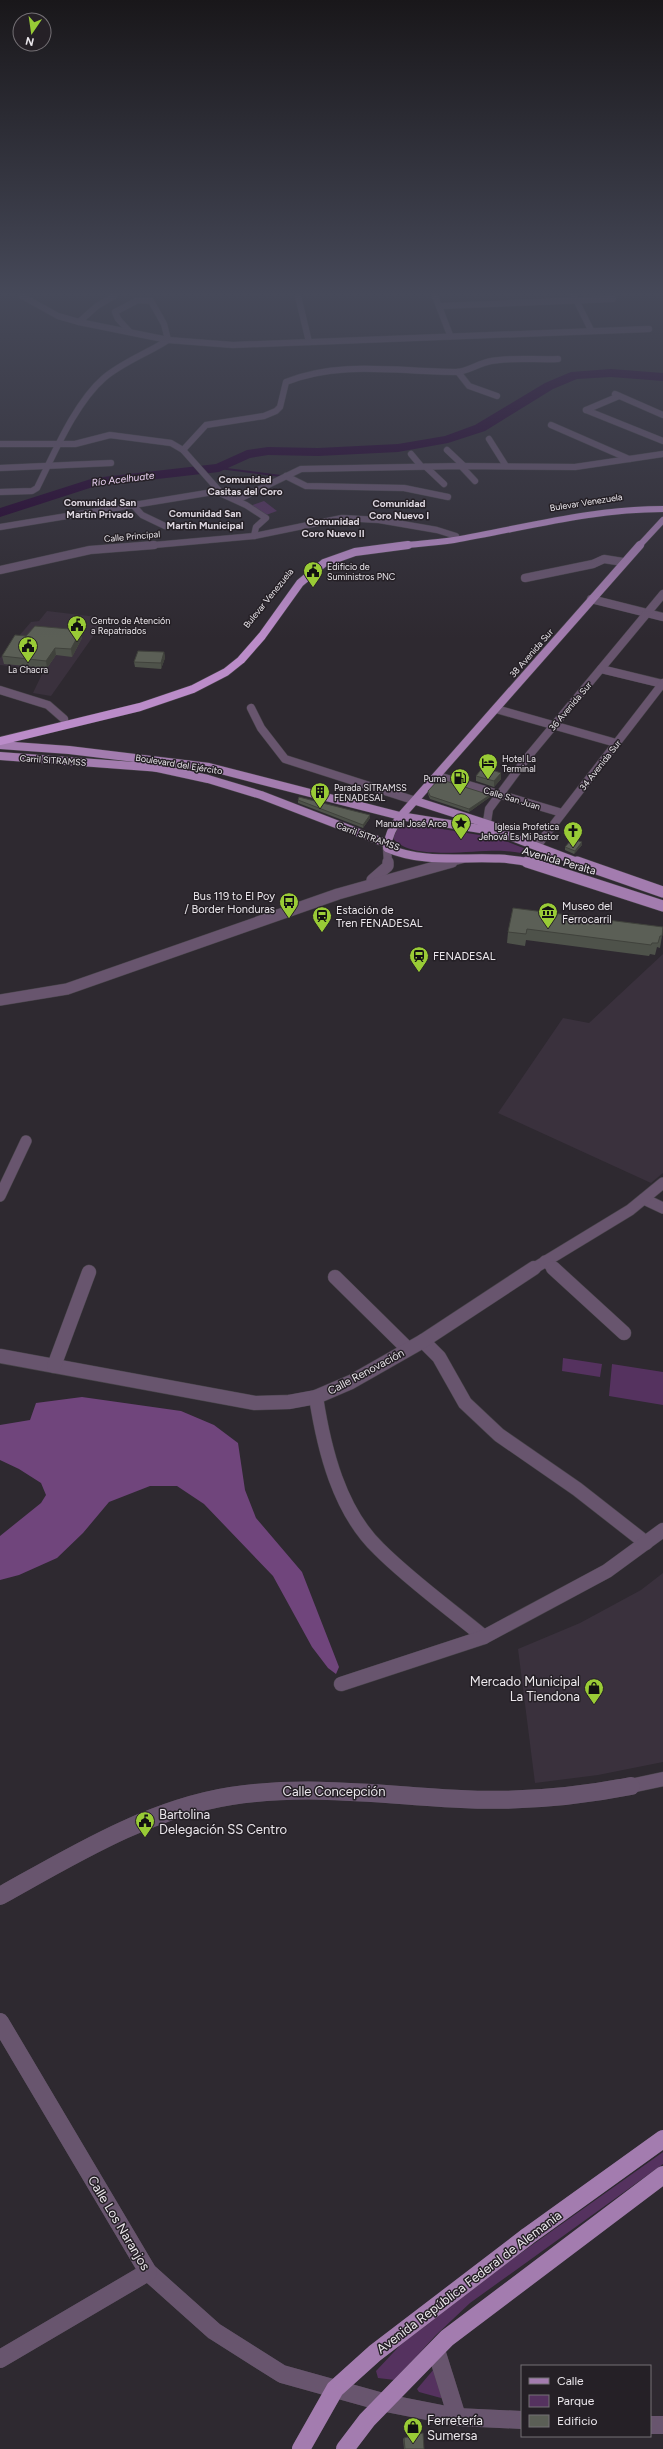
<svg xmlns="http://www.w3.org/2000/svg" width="663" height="2449" font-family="Figtree,sans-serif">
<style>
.built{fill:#3a313d}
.green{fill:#55325f}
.forest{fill:#70457c}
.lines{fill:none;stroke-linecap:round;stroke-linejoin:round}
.stream{stroke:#24002e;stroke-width:2}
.river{fill:#24002e;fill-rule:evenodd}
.minor-far4-casing{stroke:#48444a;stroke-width:7}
.minor-far3-casing{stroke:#48444a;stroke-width:9}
.minor-far2-casing{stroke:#48444a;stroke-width:12}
.minor-far1-casing{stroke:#48444a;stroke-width:15}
.minor-casing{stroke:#48444a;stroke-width:18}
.major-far3-casing{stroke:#48444a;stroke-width:7}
.major-far2-casing{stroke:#48444a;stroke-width:9}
.major-far1-casing{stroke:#48444a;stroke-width:12}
.major-casing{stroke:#48444a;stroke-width:18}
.highway-far1-casing{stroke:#48444a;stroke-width:7}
.highway-casing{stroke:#48444a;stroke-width:9}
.minor-far4{stroke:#68556e;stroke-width:6}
.minor-far3{stroke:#68556e;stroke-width:8}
.minor-far2{stroke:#68556e;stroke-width:11}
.minor-far1{stroke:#68556e;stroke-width:14}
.minor{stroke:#68556e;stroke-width:18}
.major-far3{stroke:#a37caf;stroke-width:6}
.major-far2{stroke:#a37caf;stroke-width:8}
.major-far1{stroke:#a37caf;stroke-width:11}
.major{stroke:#a37caf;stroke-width:18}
.highway-far1{stroke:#bb8cc9;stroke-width:6}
.highway{stroke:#bb8cc9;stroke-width:8}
.wall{fill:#4e524a}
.shaded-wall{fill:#40423c}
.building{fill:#5b5f56;stroke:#40423c}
.labels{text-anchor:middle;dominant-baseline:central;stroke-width:3;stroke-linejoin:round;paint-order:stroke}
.far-street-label{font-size:9px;fill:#ebe7ec;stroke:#252026}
.far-poi-label{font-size:9px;fill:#ebe7ec;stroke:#252026;text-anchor:start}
.far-water-label{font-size:10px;font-style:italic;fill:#edd4f5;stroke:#252026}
.far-neighbourhood-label{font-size:10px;font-weight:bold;fill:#ded7e0;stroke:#252026}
.street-label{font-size:11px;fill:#ebe7ec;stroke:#252026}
.poi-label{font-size:11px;fill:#ebe7ec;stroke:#252026;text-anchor:start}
.near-poi-label{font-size:13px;fill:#ebe7ec;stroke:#252026;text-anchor:start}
.near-street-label{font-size:13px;fill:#ebe7ec;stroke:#252026}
</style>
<rect width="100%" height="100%" fill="#2e2930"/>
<g class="built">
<path d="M47,611L106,618L51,696L33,693L44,670L0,665V658L31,622L39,621Z"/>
<path d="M663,954V1173L651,1183L498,1113L563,1018L589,1023Z"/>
<path d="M663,1573V1762L598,1775L535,1783L518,1649L580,1623L641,1590Z"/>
</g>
<g class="green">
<path d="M264,501L277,511L266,515L250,506Z"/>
<path d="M411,824L498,838L559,862C541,857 523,852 504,851C477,849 410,862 393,838L398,827Z"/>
<path d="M563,1358L602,1364L600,1377L562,1371Z"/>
<path d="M612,1364L663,1372V1405L609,1396Z"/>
<path d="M663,2152V2164L470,2303L435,2336L395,2380L378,2378L376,2371L407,2338L462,2295Z"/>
<path d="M434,2369L444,2396L441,2398L419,2392L417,2389Z"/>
</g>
<path class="forest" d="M82,1397L181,1411L214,1425L238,1443L245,1490L256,1518L302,1572L339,1667L336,1674L328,1668L312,1647L273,1576L204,1504L177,1486H150L109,1502L83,1533L57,1558L19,1575L0,1580V1536L41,1503L46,1495L41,1483L19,1469L0,1460V1425L30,1420L36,1403Z"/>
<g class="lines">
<path class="stream" d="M219,468L281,476"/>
<path class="river" d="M611,369L663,373V381L611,377L577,379L553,389L485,431L448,443L398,452L318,456L268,455L250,458L219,472L96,486L0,517V508L94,478L216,464L247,450L268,447L318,448L398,444L445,436L475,425L545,383L571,372Z"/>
<g class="minor-far4-casing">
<g id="minor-far4">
<path d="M22,296L58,316L79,322L168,340L233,345L649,329"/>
<path d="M298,296L309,342"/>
<path d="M435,296L450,335"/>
<path d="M574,296L591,330"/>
<path d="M439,306L613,299"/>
<path d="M79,322L97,306L114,296"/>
<path d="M129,331L118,319L115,312L138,300L151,301L164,324L168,340"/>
<path d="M458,372L469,386L497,396"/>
<path d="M615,394L663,415"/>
<path d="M586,410L663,441"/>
<path d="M586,410L619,396"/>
<path d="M551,425L629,459"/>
<path d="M489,439L506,466"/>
<path d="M0,444H75L110,435L171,443L183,450L222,494L246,505L266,518L256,527L254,536"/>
<path d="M183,450L206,425L264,416L276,411L280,407L286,382C340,360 399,372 456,372C467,372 479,363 491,361C512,357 536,360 558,359"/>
<path d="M447,450L464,466"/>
<path d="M411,454L421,466"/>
<path d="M461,466L475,481"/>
<path d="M426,467L444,484"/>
<path d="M0,468L111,463"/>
<path d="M286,476L306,486L404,488L448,497"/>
<path d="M0,492L32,491L37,488C54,454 75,403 104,378C123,362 148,353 168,340"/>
<path d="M237,500L301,469L461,466L575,467L663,454"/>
<path d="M132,504L142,515L165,526"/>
<path d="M0,527L219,491"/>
<path d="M143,546L254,536L342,518L379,520L437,530L456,536"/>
</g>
</g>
<g class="minor-far3-casing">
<g id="minor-far3">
<path d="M0,570L90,550L154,545"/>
<path d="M525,578L593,564L604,559L623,562"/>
<path d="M591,599L663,617"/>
<path d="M601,669L663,684"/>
<path d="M0,690L48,705L64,719"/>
<path d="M251,708L261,728L285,759L416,801"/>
<path d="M496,709L616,743"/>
<path d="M438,776L562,813"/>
<path d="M487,822L489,809L526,759L663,594"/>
<path d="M537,846L663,683"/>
<path d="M387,848L388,863"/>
<path d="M448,863L463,859"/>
</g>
</g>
<g class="minor-far2-casing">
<g id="minor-far2">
<path d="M372,880L388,866V862"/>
<path d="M0,1000L67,989L338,894L452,862"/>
<path d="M0,1196L26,1141"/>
<path d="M644,1199L663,1208"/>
<path d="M545,1261L554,1269"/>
<path d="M533,1269L630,1210L663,1183"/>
</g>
</g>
<g class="minor-far1-casing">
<g id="minor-far1">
<path d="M553,1268L624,1333"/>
<path d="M335,1277L408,1349"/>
<path d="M423,1341L439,1357L465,1403L499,1435L577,1489L646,1543"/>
<path d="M0,1356L255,1403L289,1402L316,1397L351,1382L423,1341L534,1268"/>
<path d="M54,1366L89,1272"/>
<path d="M316,1397C324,1449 339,1511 379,1549C411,1581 449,1608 484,1637"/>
<path d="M341,1684L484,1637L607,1571L663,1530"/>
<path d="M626,1787L663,1779"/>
</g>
</g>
<g class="minor-casing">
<g id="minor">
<path d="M0,1896C72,1856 148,1809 231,1796C308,1784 384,1795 461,1799C518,1802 575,1797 631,1786"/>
<path d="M0,2022L148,2272L214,2331L282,2374L386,2403L457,2417L522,2420"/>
<path d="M436,2350L457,2417"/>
<path d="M0,2359L148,2272"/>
<path d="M650,2425H663"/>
</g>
</g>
<g class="major-far3-casing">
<path id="major-far3" d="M639,546L663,520"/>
</g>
<g class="major-far2-casing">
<g id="major-far2">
<path d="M0,745L69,750L209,767L400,816L499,832L580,863"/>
<path d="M0,756L161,768"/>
<path d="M153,767L208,779L261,795L393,846"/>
<path d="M416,801L497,827"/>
<path d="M531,863C483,851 433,868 387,848C388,835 393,826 401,816L640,545"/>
</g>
</g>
<g class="major-far1-casing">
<g id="major-far1">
<path d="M527,862L663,906"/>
<path d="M577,862L663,892"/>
</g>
</g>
<g class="major-casing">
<g id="major">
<path d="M301,2449L335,2389L375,2353L528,2236L663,2139"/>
<path d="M345,2449L367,2420L447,2338L663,2175"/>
</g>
</g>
<g class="highway-far1-casing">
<path id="highway-far1" d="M396,546C415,544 435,543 454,540C524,528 591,509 663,509"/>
</g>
<g class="highway-casing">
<path id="highway" d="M0,741L140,707L193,689L226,672L241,660L262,636L300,583L324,563L355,552L408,545"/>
</g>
<use href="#minor-far4" class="minor-far4"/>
<use href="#minor-far3" class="minor-far3"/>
<use href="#minor-far2" class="minor-far2"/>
<use href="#minor-far1" class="minor-far1"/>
<use href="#minor" class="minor"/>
<use href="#major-far3" class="major-far3"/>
<use href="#major-far2" class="major-far2"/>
<use href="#major-far1" class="major-far1"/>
<use href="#major" class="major"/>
<use href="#highway-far1" class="highway-far1"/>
<use href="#highway" class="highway"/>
</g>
<g class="wall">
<path d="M81,630L82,638L72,657L56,655L47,668L4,664L2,656L26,636Z"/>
<path d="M164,652L165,658L161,669L135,667L134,662Z"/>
<path d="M501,773V779L494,787L476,781V776Z"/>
<path d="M428,791L490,797L469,812L430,799L428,794Z"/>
<path d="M298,800L370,818L363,828L298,803Z"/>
<path d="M582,845L574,854L565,850V847Z"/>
<path d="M513,908L662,936L660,948L657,947L655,955L650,954L649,956L526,940L525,946L507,943L508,932Z"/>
<path d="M404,2438L424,2449H404L403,2439Z"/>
</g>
<g class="shaded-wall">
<path d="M81,630L82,638L72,657L71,649Z"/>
<path d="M55,648L56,655L47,668L46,661Z"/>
<path d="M164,652L165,658L161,669V663Z"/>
<path d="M501,773V779L494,787V781Z"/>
<path d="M490,795V797L469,812V809Z"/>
<path d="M370,815V818L363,828V825Z"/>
<path d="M582,842V845L574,854L575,851Z"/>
</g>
<g class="building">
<path d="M35,626L81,630L71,649L55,648L46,661L2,656L15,635L26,636Z"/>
<path d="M138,651L164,652L161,663L134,662Z"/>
<path d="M483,767L501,773L494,781L476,776Z"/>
<path d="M439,779L490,795L469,809L430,796L428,791Z"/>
<path d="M299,797L370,815L363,825L298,800Z"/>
<path d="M572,839L582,842L575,851L565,847Z"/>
<path d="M513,908L663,927L662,936H660L658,943H652L651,945L527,929L526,934L508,932Z"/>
<path d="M423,2433L424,2449H405L404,2438Z"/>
</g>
<linearGradient id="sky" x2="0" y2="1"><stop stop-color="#19171a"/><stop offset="0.46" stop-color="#464959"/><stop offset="1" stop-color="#464959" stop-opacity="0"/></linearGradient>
<rect width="663" height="639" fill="url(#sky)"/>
<defs>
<g id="civic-pin" transform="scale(1)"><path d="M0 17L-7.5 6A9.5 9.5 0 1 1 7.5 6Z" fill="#99cb36" stroke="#252026"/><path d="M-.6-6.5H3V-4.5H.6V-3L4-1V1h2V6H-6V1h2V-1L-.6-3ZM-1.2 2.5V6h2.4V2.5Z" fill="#111"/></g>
<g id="hotel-pin" transform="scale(1)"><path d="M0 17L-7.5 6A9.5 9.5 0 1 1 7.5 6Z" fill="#99cb36" stroke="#252026"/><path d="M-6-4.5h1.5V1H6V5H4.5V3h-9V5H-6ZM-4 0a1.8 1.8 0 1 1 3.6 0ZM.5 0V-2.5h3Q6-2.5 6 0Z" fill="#111"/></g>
<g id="fuel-pin" transform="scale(1)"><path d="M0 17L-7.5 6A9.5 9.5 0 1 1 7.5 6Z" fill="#99cb36" stroke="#252026"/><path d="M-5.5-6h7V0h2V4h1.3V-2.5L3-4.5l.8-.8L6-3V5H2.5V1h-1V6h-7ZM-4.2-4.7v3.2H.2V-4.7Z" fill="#111"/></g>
<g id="building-pin" transform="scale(1)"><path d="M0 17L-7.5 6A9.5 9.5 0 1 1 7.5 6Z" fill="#99cb36" stroke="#252026"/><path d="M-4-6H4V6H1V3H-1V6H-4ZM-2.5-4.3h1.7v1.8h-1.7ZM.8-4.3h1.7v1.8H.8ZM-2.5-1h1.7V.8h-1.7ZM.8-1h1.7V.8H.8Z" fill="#111"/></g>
<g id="sight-pin" transform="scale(1)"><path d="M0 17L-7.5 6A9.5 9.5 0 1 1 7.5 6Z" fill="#99cb36" stroke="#252026"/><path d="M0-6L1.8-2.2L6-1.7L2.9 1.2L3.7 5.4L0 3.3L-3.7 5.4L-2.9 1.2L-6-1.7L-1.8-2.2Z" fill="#111"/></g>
<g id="church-pin" transform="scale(1)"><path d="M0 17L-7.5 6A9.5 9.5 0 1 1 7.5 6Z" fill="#99cb36" stroke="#252026"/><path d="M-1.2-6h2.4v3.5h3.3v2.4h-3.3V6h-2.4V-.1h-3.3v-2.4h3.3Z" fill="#111"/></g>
<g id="bus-pin" transform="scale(1)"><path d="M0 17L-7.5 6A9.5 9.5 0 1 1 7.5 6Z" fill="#99cb36" stroke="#252026"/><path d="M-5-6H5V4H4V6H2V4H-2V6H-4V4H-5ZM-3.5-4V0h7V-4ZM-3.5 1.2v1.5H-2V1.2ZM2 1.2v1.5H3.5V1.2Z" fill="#111"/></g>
<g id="museum-pin" transform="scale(1)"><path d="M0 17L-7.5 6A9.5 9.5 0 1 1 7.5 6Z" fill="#99cb36" stroke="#252026"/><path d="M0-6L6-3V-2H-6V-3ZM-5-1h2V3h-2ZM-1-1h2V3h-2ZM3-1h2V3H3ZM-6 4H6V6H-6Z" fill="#111"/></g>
<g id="station-pin" transform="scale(1)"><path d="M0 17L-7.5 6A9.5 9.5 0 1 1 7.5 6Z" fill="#99cb36" stroke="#252026"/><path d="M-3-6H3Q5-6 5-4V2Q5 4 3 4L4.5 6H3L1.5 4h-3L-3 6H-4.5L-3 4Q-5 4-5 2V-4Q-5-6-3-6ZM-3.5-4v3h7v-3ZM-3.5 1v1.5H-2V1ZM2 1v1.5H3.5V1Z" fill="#111"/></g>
<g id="shop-pin" transform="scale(1)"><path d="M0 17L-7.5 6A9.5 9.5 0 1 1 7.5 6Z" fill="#99cb36" stroke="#252026"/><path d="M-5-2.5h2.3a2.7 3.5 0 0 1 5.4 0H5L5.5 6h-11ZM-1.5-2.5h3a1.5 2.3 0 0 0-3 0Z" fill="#111"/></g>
</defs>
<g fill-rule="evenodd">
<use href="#civic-pin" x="313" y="571"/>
<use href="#civic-pin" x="77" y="625"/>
<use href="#civic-pin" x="28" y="646"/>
<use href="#hotel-pin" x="488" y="763"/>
<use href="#fuel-pin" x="460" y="778"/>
<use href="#building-pin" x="320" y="792"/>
<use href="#sight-pin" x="461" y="823"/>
<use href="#church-pin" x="573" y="831"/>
<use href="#bus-pin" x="289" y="902"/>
<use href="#museum-pin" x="548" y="912"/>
<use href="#station-pin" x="322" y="916"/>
<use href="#station-pin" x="419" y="956"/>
<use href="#shop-pin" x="594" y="1688"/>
<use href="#civic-pin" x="145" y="1821"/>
<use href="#shop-pin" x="413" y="2427"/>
</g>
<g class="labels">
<g class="far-street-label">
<text transform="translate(586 502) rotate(-9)">Bulevar Venezuela</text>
<text transform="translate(132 536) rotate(-5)">Calle Principal</text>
<text transform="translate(268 598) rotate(-51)">Bulevar Venezuela</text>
<text transform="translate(531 653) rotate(-49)">38 Avenida Sur</text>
<text transform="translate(570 706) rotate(-50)">36 Avenida Sur</text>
<text transform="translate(53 760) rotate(4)">Carril SITRAMSS</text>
<text transform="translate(179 764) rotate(9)">Boulevard del Ejército</text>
<text transform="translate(600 765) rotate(-52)">34 Avenida Sur</text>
<text transform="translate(512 798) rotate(17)">Calle San Juan</text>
<text transform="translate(368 836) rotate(20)">Carril SITRAMSS</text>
</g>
<g class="far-poi-label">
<text x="327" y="566">Edificio de<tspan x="327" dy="10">Suministros PNC</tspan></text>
<text x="91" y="620">Centro de Atención<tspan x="91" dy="10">a Repatriados</tspan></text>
<text x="28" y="669" text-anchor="middle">La Chacra</text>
<text x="502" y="758">Hotel La<tspan x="502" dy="10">Terminal</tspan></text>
<text x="446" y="778" text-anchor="end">Puma</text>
<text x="334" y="787">Parada SITRAMSS<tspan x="334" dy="10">FENADESAL</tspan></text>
<text x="447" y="823" text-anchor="end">Manuel José Arce</text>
<text x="559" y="826" text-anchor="end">Iglesia Profetica<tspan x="559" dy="10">Jehová Es Mi Pastor</tspan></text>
</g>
<g class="far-water-label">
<text transform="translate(123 479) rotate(-7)">Río Acelhuate</text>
</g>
<g class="far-neighbourhood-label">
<text x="245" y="479">Comunidad<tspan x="245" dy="12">Casitas del Coro</tspan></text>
<text x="100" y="502">Comunidad San<tspan x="100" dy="12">Martín Privado</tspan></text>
<text x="399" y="503">Comunidad<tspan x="399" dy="12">Coro Nuevo I</tspan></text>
<text x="205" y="513">Comunidad San<tspan x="205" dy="12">Martín Municipal</tspan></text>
<text x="333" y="521">Comunidad<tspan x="333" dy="12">Coro Nuevo II</tspan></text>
</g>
<g class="street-label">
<text transform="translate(559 861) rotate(16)">Avenida Peralta</text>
<text transform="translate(366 1372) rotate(-28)">Calle Renovación</text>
</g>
<g class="poi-label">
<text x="275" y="896" text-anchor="end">Bus 119 to El Poy<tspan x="275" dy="13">/ Border Honduras</tspan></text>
<text x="562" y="906">Museo del<tspan x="562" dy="13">Ferrocarril</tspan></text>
<text x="336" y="910">Estación de<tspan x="336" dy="13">Tren FENADESAL</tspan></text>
<text x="433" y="956">FENADESAL</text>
</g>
<g class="near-poi-label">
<text x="580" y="1681" text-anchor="end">Mercado Municipal<tspan x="580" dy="15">La Tiendona</tspan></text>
<text x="159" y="1814">Bartolina<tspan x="159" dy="15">Delegación SS Centro</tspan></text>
<text x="427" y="2420">Ferretería<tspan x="427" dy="15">Sumersa</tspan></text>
</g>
<g class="near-street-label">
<text x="334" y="1791">Calle Concepción</text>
<text transform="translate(119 2223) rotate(59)">Calle Los Naranjos</text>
<text transform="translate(469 2282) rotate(-37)">Avenida República Federal de Alemania</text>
</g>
</g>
<rect x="521" y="2365" width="130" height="72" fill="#252026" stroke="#747075"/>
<rect x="529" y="2378" width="20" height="6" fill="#a37caf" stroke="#747075"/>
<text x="557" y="2385" font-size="12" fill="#ebe7ec">Calle</text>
<rect x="529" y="2395" width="20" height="12" fill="#55325f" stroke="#747075"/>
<text x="557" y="2405" font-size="12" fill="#ebe7ec">Parque</text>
<rect x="529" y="2415" width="20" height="12" fill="#5b5f56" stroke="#747075"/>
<text x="557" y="2425" font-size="12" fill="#ebe7ec">Edificio</text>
<g transform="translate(32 32) rotate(193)"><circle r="19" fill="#252026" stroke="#747075"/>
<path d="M0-3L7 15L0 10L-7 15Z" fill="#99cb36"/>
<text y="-6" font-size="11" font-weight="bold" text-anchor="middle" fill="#ebe7ec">N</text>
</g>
</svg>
